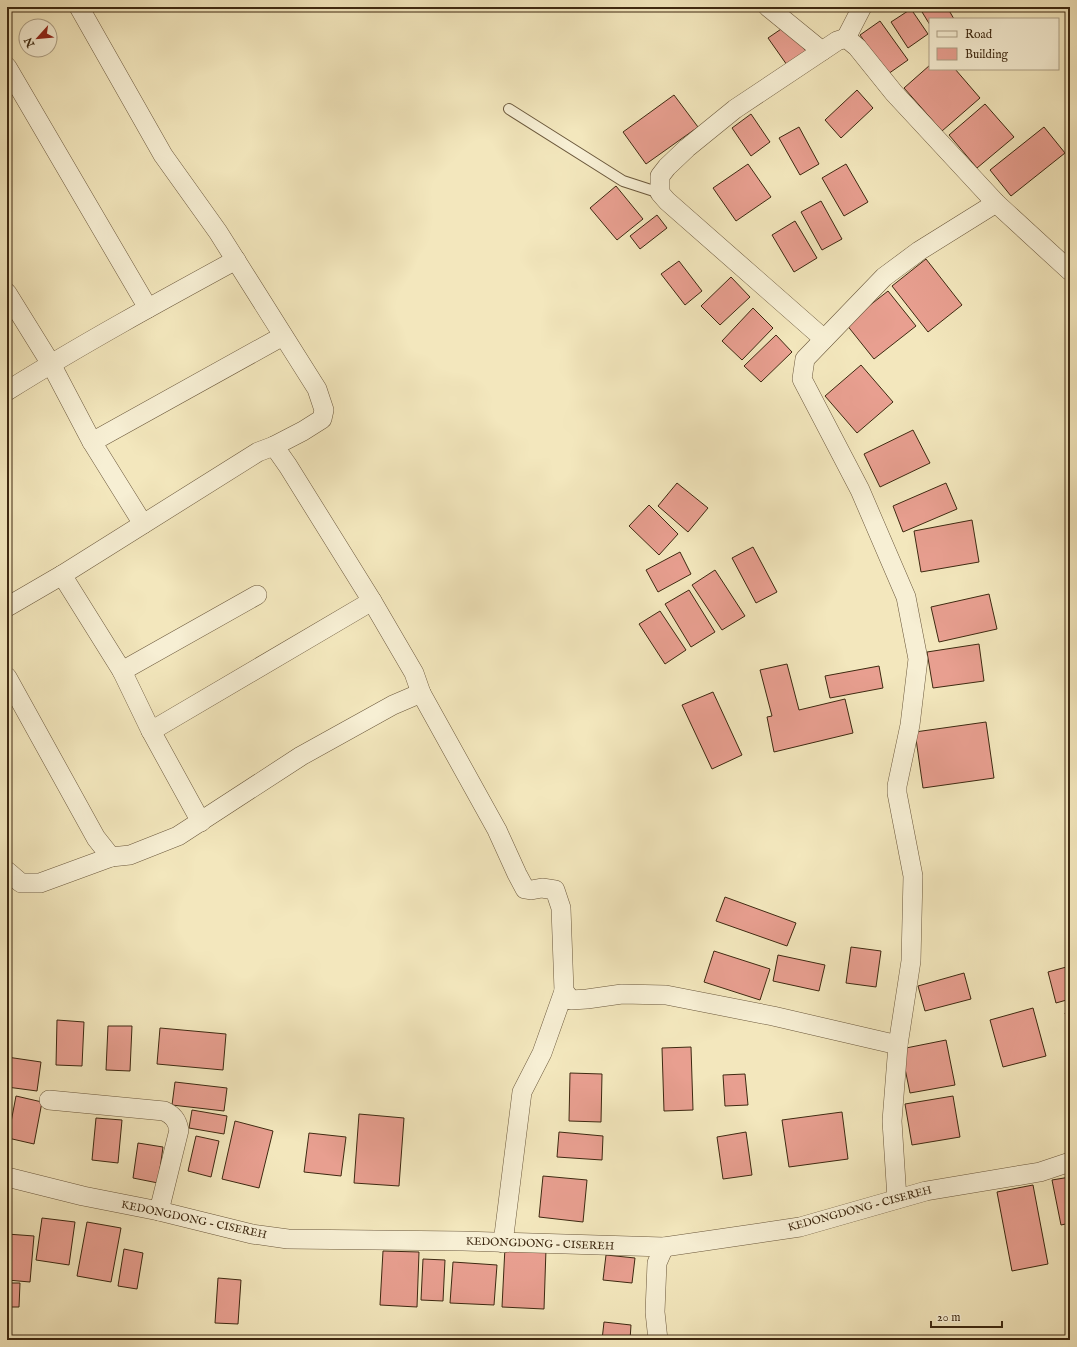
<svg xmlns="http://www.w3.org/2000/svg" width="1077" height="1347" font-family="'IM FELL English',serif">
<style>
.building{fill:#e89f90;stroke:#3e2911}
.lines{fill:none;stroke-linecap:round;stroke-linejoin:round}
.lane-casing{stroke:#6b583c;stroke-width:12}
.street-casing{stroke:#6b583c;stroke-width:20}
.lane{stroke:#f7efd4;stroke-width:10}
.street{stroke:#f7efd4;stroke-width:19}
.labels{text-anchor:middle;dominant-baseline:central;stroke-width:3;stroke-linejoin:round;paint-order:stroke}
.street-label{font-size:11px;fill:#3e2911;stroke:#f7efd4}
</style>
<rect width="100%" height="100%" fill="#f3e7bd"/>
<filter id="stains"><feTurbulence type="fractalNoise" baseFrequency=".005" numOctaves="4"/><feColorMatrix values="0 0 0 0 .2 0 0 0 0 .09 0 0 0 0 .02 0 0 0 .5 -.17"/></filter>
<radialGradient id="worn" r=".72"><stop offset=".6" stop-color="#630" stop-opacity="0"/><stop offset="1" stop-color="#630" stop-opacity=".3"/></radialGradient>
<g class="building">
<path d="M919,7H947L954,19H930V25Z"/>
<path d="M911,9L928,34L908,48L891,22Z"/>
<path d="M880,21L908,60L888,74L860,35Z"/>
<path d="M787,25L806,51L787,65L768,38Z"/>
<path d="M930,65V69H955L980,98L942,131L904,88Z"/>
<path d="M857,90L873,108L841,138L825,120Z"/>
<path d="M674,95L698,127L646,164L623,132Z"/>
<path d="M985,104L1014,137L977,168L949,135Z"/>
<path d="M751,114L770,142L751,156L732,128Z"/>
<path d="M799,127L819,164L800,175L779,138Z"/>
<path d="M1044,127L1065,153L1011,196L990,170Z"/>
<path d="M748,164L771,197L736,221L713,188Z"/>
<path d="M846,164L868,202L844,216L822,178Z"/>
<path d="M616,186L643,219L617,240L590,208Z"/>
<path d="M821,201L842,239L822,250L801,212Z"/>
<path d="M657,215L667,228L640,249L630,236Z"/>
<path d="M795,221L817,258L794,272L772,235Z"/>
<path d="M926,259L962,305L928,332L892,286Z"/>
<path d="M679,261L702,291L685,305L661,274Z"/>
<path d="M731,277L750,297L720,325L701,306Z"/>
<path d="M888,291L916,326L874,359L846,324Z"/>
<path d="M753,308L773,328L742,360L722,341Z"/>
<path d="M776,335L792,352L761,382L744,366Z"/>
<path d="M861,365L893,402L857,433L825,396Z"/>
<path d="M913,430L930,463L880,487L864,454Z"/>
<path d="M677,483L708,508L688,532L658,506Z"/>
<path d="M946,483L957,509L903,532L893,506Z"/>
<path d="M649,505L678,534L659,555L629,526Z"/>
<path d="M972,520L979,562L921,572L914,531Z"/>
<path d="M753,547L777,592L756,603L732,558Z"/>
<path d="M680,552L691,574L658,592L646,570Z"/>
<path d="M715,570L745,616L722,630L692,585Z"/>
<path d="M689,590L715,632L691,647L665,604Z"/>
<path d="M989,594L997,629L939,642L931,607Z"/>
<path d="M660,611L686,650L665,664L639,624Z"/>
<path d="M979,644L984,681L933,688L927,652Z"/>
<path d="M787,664L799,710L845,699L853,733L774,752L767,717L772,716L760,670Z"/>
<path d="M879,666L883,688L830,698L825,676Z"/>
<path d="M713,692L742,755L712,769L682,705Z"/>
<path d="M986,722L994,778L923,788L915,732Z"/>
<path d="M725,897L796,923L787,946L716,921Z"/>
<path d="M851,947L881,951L876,987L846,983Z"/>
<path d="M714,951L770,969L760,1000L704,982Z"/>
<path d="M778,955L825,965L819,991L773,981Z"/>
<path d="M1070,966V999L1056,1003L1048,972Z"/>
<path d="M964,973L971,999L925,1011L918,986Z"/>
<path d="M1033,1008L1046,1056L1003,1067L990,1020Z"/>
<path d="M1070,1011V1026L1065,1013Z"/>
<path d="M57,1020L84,1022L82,1066L56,1065Z"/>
<path d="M108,1026H132L130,1071L106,1070Z"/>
<path d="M160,1028L226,1034L223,1070L157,1064Z"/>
<path d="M946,1040L955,1085L910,1093L901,1049Z"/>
<path d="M691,1047L693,1110L664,1111L662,1048Z"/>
<path d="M7,1057L41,1062L37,1091L7,1087Z"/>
<path d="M570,1073L602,1074L601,1122L569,1121Z"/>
<path d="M745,1074L748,1105L725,1106L723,1075Z"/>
<path d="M175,1082L227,1088L224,1111L172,1105Z"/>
<path d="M16,1096L42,1102L34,1144L8,1138Z"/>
<path d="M953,1096L960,1137L912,1145L905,1104Z"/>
<path d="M192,1110L227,1116L224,1134L189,1128Z"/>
<path d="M842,1112L848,1159L789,1167L782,1120Z"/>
<path d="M359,1114L404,1118L399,1186L354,1183Z"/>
<path d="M96,1118L122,1120L118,1163L92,1160Z"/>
<path d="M235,1121L273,1131L259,1188L222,1179Z"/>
<path d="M559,1132L603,1136L602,1160L557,1157Z"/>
<path d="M746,1132L752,1175L723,1179L717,1137Z"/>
<path d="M309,1133L346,1137L341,1176L304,1172Z"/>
<path d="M196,1136L219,1141L211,1177L188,1171Z"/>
<path d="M138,1143L163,1147L158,1183L133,1178Z"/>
<path d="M543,1176L587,1180L583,1222L539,1217Z"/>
<path d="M1070,1177V1223L1061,1225L1052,1180Z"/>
<path d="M1033,1185L1048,1264L1012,1271L997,1192Z"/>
<path d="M42,1218L75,1222L69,1265L36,1260Z"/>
<path d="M87,1222L121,1228L111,1282L77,1276Z"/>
<path d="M7,1234L34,1236L30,1282L7,1280Z"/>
<path d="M505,1247L546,1249L544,1309L502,1307Z"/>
<path d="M124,1249L143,1253L137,1289L118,1286Z"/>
<path d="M383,1251L419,1252L417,1307L380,1305Z"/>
<path d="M606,1255L635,1258L632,1283L603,1280Z"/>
<path d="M423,1259L445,1260L443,1301L421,1300Z"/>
<path d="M453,1262L497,1265L494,1305L450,1303Z"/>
<path d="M218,1278L241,1280L238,1324L215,1323Z"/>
<path d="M7,1283H20L19,1307H7Z"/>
<path d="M604,1322L631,1325L630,1340H602Z"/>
</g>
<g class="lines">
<g class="lane-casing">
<path id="lane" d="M509,109L623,181L660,193"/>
</g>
<g class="street-casing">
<g id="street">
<path d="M79,7L163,155L218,232L317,389L324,410L322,419L303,431L274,446"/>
<path d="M768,7L822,51"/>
<path d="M846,38L862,7"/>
<path d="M7,67L148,308"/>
<path d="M7,293L51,364L92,442L143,524"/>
<path d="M824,339L667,201L660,193V176L667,167L687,148L735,109L837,41L846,38L857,47L894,93L996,203L1070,271"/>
<path d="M7,391C82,344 159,302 236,260"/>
<path d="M92,442L283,336"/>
<path d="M62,575L122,671L151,731L201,822"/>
<path d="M7,607L62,575L258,452L274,446L288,466L372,601L414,673L421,693L393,705L301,756L178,836L130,855L111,857L96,838L7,677"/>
<path d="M122,671L257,595"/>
<path d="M421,693L497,830L517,874L525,889L531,890L542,888L555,890L561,908L564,991L571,1000L587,999L622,994L666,995L773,1016L898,1045"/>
<path d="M151,731L372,601"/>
<path d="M7,871L21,883H40L111,857"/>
<path d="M49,1100L164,1111C173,1115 177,1120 179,1130L159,1211"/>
<path d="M7,1177L83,1196L159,1211L252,1234L288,1239L463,1241L664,1247L800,1227L926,1191L1040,1172L1070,1162"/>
<path d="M897,1199L892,1121L898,1045L911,961L913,876L897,793V786L910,725L918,659L906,597L860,490L802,379L805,359L884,277L919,251L996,203"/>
<path d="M503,1243L522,1092L542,1053L564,991"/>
<path d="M658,1340L655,1312L657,1263L664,1247"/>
</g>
</g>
<use href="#lane" class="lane"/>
<use href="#street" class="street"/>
</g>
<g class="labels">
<g class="street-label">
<text transform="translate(860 1209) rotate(-15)">KEDONGDONG - CISEREH</text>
<text transform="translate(194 1220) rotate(12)">KEDONGDONG - CISEREH</text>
<text transform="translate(540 1244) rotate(2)">KEDONGDONG - CISEREH</text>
</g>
</g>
<rect width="1077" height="1347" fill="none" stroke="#f3e7bd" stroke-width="24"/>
<rect x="8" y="8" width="1061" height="1331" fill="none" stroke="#3e2911" stroke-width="2"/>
<rect x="12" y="12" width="1053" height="1323" fill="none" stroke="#3e2911"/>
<rect x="929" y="18" width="130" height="52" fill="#f7efd4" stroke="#ada086"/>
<rect x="937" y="31" width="20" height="6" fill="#f7efd4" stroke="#ada086"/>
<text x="965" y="38" font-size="12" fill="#3e2911">Road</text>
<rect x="937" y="48" width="20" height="12" fill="#e89f90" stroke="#ada086"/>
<text x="965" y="58" font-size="12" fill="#3e2911">Building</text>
<g transform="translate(38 38) rotate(243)"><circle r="19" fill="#f7efd4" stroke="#ada086"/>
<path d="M0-3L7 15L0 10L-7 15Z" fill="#8f2418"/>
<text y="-6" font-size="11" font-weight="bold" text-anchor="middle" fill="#3e2911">N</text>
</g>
<path d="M931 1321v6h71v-6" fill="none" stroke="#3e2911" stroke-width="2"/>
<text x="937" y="1321" font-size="12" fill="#3e2911" stroke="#f7efd4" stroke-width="3" paint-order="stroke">20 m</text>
<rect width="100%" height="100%" filter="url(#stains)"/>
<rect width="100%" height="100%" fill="url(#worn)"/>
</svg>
